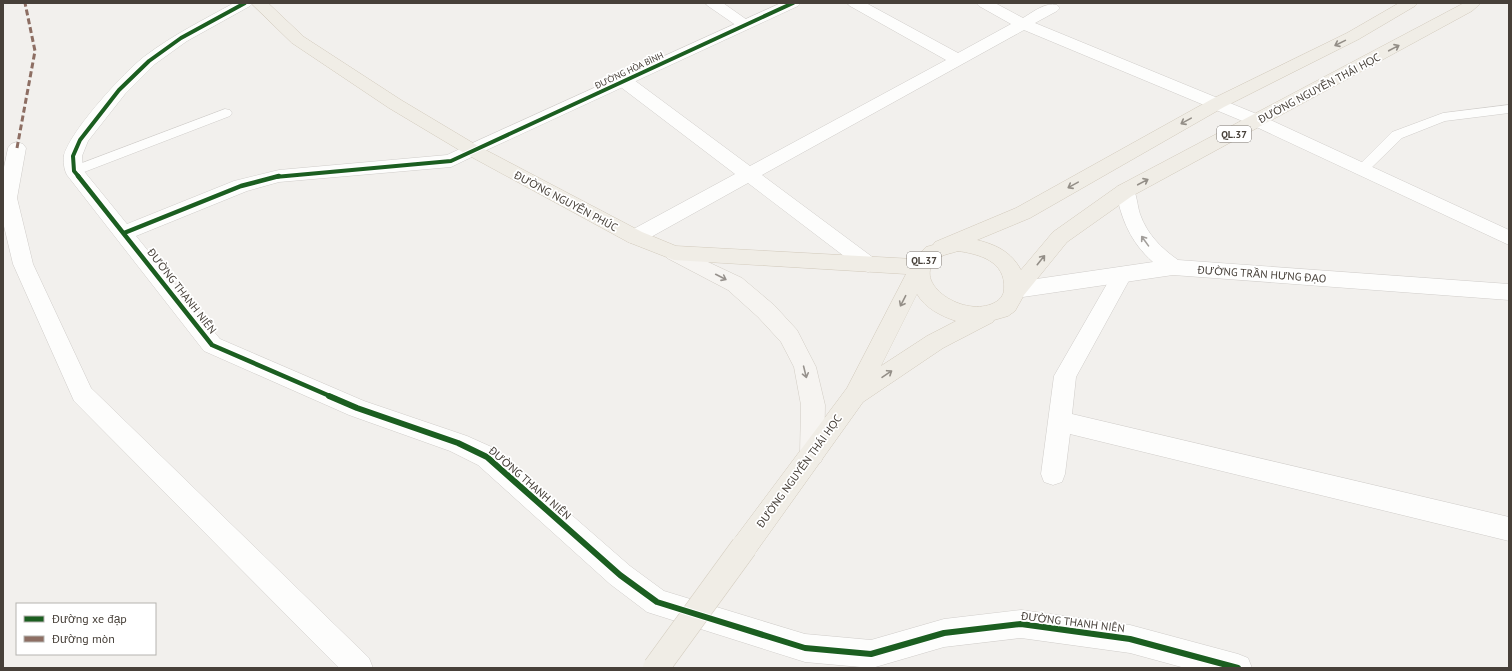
<svg xmlns="http://www.w3.org/2000/svg" width="1512" height="671" font-family="'PT Sans',sans-serif">
<style>
.lines{fill:none;stroke-linecap:round;stroke-linejoin:round}
.service-casing{stroke:#d0cdca;stroke-width:1}
.minor-casing{stroke:#d0cdca;stroke-width:1}
.tertiary-casing{stroke:#d0cdca;stroke-width:1}
.secondary-casing{stroke:#d2cdc5;stroke-width:1}
.primary-casing{stroke:#d2cabc;stroke-width:1}
.service{fill:#fdfdfc;fill-rule:evenodd}
.minor{fill:#fdfdfc;fill-rule:evenodd}
.tertiary{fill:#fdfdfc;fill-rule:evenodd}
.secondary{fill:#f6f4f1;fill-rule:evenodd}
.primary{fill:#f0ede6;fill-rule:evenodd}
.primary-bridge-casing{stroke:#d2cabc;stroke-width:27;stroke-linecap:butt}
.primary-bridge{stroke:#f0ede6;stroke-width:26}
.quiet{stroke:#8d6e63;stroke-width:3;stroke-dasharray:6 3;stroke-linecap:butt}
.cycleway-far2-casing{stroke:#fff;stroke-width:6}
.cycleway-far1-casing{stroke:#fff;stroke-width:7}
.cycleway-casing{stroke:#fff;stroke-width:8}
.cycleway-far2{stroke:#1b5e20;stroke-width:4}
.cycleway-far1{stroke:#1b5e20;stroke-width:4.5}
.cycleway{stroke:#1b5e20;stroke-width:6}
.oneway{stroke:#938e87}
.oneway2{stroke:#a29e9a}
.oneway3{stroke:#96918c}
.labels{text-anchor:middle;dominant-baseline:central;stroke-width:3.5;stroke-linejoin:round;paint-order:stroke}
.far-street-label{font-size:9px;fill:#474039;stroke:#fff}
.shield{fill:#fff;stroke:#7e7974;stroke-width:1}
.shield-label{font-size:10px;font-weight:bold;fill:#474039}
.street-label{font-size:11px;fill:#474039;stroke:#fff}
</style>
<rect width="100%" height="100%" fill="#f2f0ed"/>
<g class="lines">
<g class="service-casing">
<g id="service">
<path d="M1509,105V113L1445,121L1402,138L1366,173L1361,175L1356,173L1354,170L1392,132L1443,113Z"/>
<path d="M225,109L230,110L232,113L230,116L79,174L74,176L69,174L67,171L69,168Z"/>
</g>
</g>
<g class="minor-casing">
<g id="minor">
<path d="M234,3H253L250,6L187,41L155,64L125,94L88,141L82,156L83,170L127,224L234,181L279,170L447,155L466,146L472,144L478,146L481,150L478,154L451,167L279,182L247,191L136,236L220,339L364,401L467,436L496,449L630,566L664,591L805,634L871,640L944,619L1021,610L1130,625L1238,654L1248,658L1252,668H1185L1130,653L1021,638L944,647L872,668L805,662L647,612L610,584L478,465L450,451L349,415L204,351L67,175C64,170 63,161 64,155C71,130 124,72 145,56C173,35 203,20 234,3Z"/>
<path d="M705,3H723L750,22L753,25L750,28L745,30L740,28L708,6Z"/>
<path d="M847,3H866L958,53L1011,24L979,6L976,3H995L1023,18C1033,12 1045,2 1057,5L1060,8L1057,11L1035,23L1264,117L1509,230V245L1252,125L1024,30L762,175L875,259L878,264L875,269L868,272L861,269L748,183L642,242L635,244L628,242L625,237L628,232L735,174L618,85L616,81L618,77L624,76L630,77L750,166L946,60L850,6Z"/>
<path d="M17,142L23,144L26,148L17,198L33,264L91,388L369,658L373,668H339L74,401L13,264L3,222V172L8,148L11,144Z"/>
<path d="M1122,267L1129,270L1132,275L1076,377L1072,414L1509,517V541L1070,434L1065,474L1062,482L1053,485L1044,482L1041,474L1054,376L1115,270Z"/>
</g>
</g>
<g class="tertiary-casing">
<g id="tertiary">
<path d="M781,3H801L798,6L478,154L472,156L466,154L463,150L466,146Z"/>
<path d="M1125,185L1132,186C1137,194 1137,205 1140,214C1147,234 1161,248 1178,260L1509,284V300L1173,275L1016,298L1009,296L1005,290L1009,284L1016,282L1153,262C1131,243 1121,219 1116,191L1118,186Z"/>
</g>
</g>
<g class="secondary-casing">
<path id="secondary" d="M674,246L742,278L774,305L797,330L816,367L825,405L824,454L821,462L812,465L803,462L800,454L801,405L794,367L781,342L758,317L728,290L667,258L664,253L667,248Z"/>
</g>
<g class="primary-casing">
<path id="primary" d="M251,3H268L304,37L401,100L478,146L642,232L676,246L914,259L926,247L933,245L935,242L1016,208L1212,99L1347,33L1399,3H1418L1415,6L1359,39L1224,107L1030,218L977,240C997,245 1011,252 1021,270L1053,232L1118,186L1464,3H1481L1472,11L1132,196L1067,242L1024,295L1015,311L1008,316L994,320L993,322L943,348L863,402L753,556L744,560L735,556L731,547L735,538L847,388L906,274L674,260L628,242L466,154L389,108L292,43ZM958,251C979,254 1006,261 1004,289C1004,295 1000,300 994,303C961,319 907,279 940,257C945,254 953,253 958,251ZM917,294C925,308 941,316 956,321L927,336L881,366Z"/>
</g>
<use href="#service" class="service"/>
<use href="#minor" class="minor"/>
<use href="#tertiary" class="tertiary"/>
<use href="#secondary" class="secondary"/>
<use href="#primary" class="primary"/>
<g class="primary-bridge-casing">
<path id="primary-bridge" d="M656,668L744,547"/>
</g>
<use href="#primary-bridge" class="primary-bridge"/>
<path class="quiet" d="M17,148L35,51L25,3"/>
<g class="cycleway-far2-casing">
<g id="cycleway-far2">
<path d="M79,177L74,171L73,156L80,140L119,90L149,61L181,38L245,3"/>
<path d="M275,177L451,161L793,3"/>
</g>
</g>
<g class="cycleway-far1-casing">
<g id="cycleway-far1">
<path d="M78,176L212,345L332,397"/>
<path d="M124,233L241,186L279,176"/>
</g>
</g>
<g class="cycleway-casing">
<path id="cycleway" d="M329,396L357,408L458,443L487,457L620,575L657,602L805,648L871,654L944,633L1021,624L1130,639L1238,668"/>
</g>
<use href="#cycleway-far2" class="cycleway-far2"/>
<use href="#cycleway-far1" class="cycleway-far1"/>
<use href="#cycleway" class="cycleway"/>
</g>
<defs><path id="oneway-shaft" d="M-6 0H5M1.5-3L5.5 0L1.5 3" fill="none" stroke-width="1.6" stroke-linecap="round" stroke-linejoin="round"/></defs>
<g class="oneway">
<use href="#oneway-shaft" transform="translate(1340 43) rotate(154)"/>
<use href="#oneway-shaft" transform="translate(1394 48) rotate(-28)"/>
<use href="#oneway-shaft" transform="translate(1186 121) rotate(151)"/>
<use href="#oneway-shaft" transform="translate(1143 182) rotate(-28)"/>
<use href="#oneway-shaft" transform="translate(1073 185) rotate(151)"/>
<use href="#oneway-shaft" transform="translate(1041 260) rotate(-51)"/>
<use href="#oneway-shaft" transform="translate(903 301) rotate(117)"/>
<use href="#oneway-shaft" transform="translate(887 374) rotate(-34)"/>
</g>
<use class="oneway2" href="#oneway-shaft" transform="translate(1145 241) rotate(-126)"/>
<g class="oneway3">
<use href="#oneway-shaft" transform="translate(721 277) rotate(27)"/>
<use href="#oneway-shaft" transform="translate(805 372) rotate(76)"/>
</g>
<g class="labels">
<g class="far-street-label">
<text transform="translate(629 70) rotate(-25)">ĐƯỜNG HÒA BÌNH</text>
</g>
<g class="shield">
<rect x="1217" y="126" width="34" height="16" rx="3"/>
<rect x="907" y="252" width="34" height="16" rx="3"/>
</g>
<g class="shield-label">
<text x="1234" y="134">QL.37</text>
<text x="924" y="260">QL.37</text>
</g>
<g class="street-label">
<text transform="translate(1319 88) rotate(-28)">ĐƯỜNG NGUYỄN THÁI HỌC</text>
<text transform="translate(566 201) rotate(28)">ĐƯỜNG NGUYỄN PHÚC</text>
<text transform="translate(1262 274) rotate(4)">ĐƯỜNG TRẦN HƯNG ĐẠO</text>
<text transform="translate(182 291) rotate(52)">ĐƯỜNG THANH NIÊN</text>
<text transform="translate(799 471) rotate(-54)">ĐƯỜNG NGUYỄN THÁI HỌC</text>
<text transform="translate(530 483) rotate(41)">ĐƯỜNG THANH NIÊN</text>
<text transform="translate(1073 622) rotate(7)">ĐƯỜNG THANH NIÊN</text>
</g>
</g>
<rect width="1512" height="671" fill="none" stroke="#474039" stroke-width="8"/>
<rect x="16" y="603" width="140" height="52" fill="#ffffff" stroke="#b5b3b0"/>
<rect x="24" y="616" width="20" height="6" fill="#1b5e20" stroke="#b5b3b0"/>
<text x="52" y="623" font-size="12" fill="#474039">Đường xe đạp</text>
<rect x="24" y="636" width="20" height="6" fill="#8d6e63" stroke="#b5b3b0"/>
<text x="52" y="643" font-size="12" fill="#474039">Đường mòn</text>
</svg>
